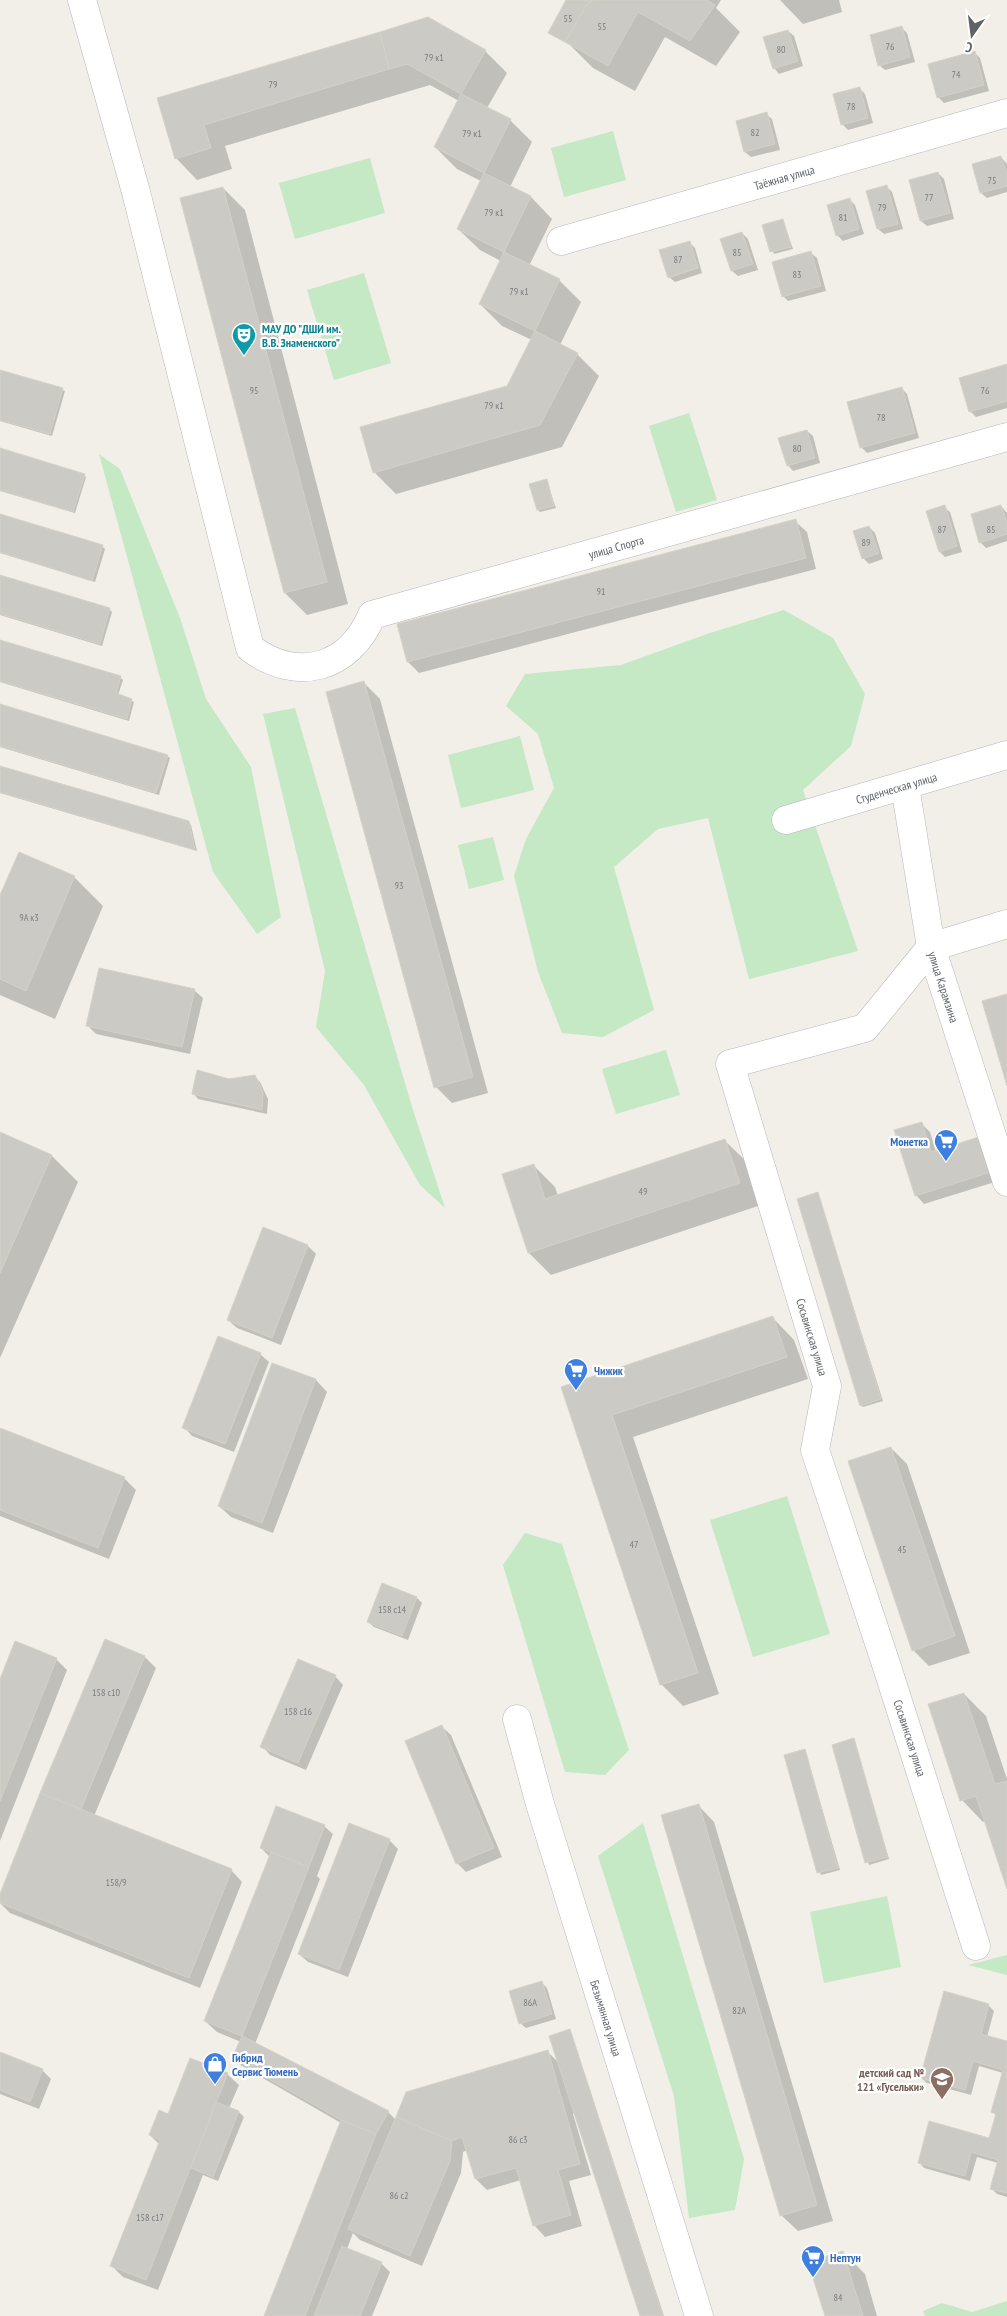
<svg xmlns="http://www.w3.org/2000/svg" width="1007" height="2316" font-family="'PT Sans Narrow',sans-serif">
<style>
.green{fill:#c5e8c5}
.shadow{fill:#0003}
.building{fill:#cccac5;stroke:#d6d1c6}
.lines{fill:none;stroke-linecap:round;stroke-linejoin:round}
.minor-casing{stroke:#b5b8bc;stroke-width:29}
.minor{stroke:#fff;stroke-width:28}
.labels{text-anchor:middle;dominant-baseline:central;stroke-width:4.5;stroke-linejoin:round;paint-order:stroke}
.number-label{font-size:10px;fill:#7a7d7f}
.street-label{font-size:12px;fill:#5f6368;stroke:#fff}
.culture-label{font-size:12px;font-weight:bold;fill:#0d838f;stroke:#fff;text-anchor:start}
.shop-label{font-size:12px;font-weight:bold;fill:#366cbe;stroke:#fff;text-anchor:start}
.education-label{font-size:12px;font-weight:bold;fill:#785e54;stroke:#fff;text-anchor:end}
</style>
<rect width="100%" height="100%" fill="#f1efe8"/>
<g class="green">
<path d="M613,131L626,180L564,197L551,148Z"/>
<path d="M370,158L385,213L295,239L279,183Z"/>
<path d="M364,273L391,363L334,380L307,290Z"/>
<path d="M689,413L717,500L676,512L649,426Z"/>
<path d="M99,454L120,469L180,618L206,699L251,767L281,917L257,934L213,872Z"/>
<path d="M784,610L833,638L865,694L851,746L803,790L858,951L749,979L708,818L658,829L614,867L654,1010L603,1037L562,1033L538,972L514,876L526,839L554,788L538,734L506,706L525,674L621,665L707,634Z"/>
<path d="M295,708L412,1107L445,1208L420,1185L364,1085L316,1027L325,971L263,714Z"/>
<path d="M520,736L534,790L461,808L448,755Z"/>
<path d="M493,837L504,880L469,889L458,845Z"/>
<path d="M666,1050L680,1095L616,1114L602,1069Z"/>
<path d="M787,1496L830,1634L753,1657L710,1520Z"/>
<path d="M525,1533L562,1544L629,1750L605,1775L565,1772L503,1565Z"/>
<path d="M643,1823L744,2159L735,2210L689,2218L674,2096L598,1856Z"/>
<path d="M887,1896L901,1967L824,1983L810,1912Z"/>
<path d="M1007,1955V1975L968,1965Z"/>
<path d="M1007,2301V2316H925L923,2311L942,2303L972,2312Z"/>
</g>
<g class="shadow">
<path d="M567,0H721L716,8L740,32L716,66L665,37L635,91L593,68L569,44Z"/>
<path d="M780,0H839L842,12L803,24Z"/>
<path d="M901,27L907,33L915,62L885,70L879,65Z"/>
<path d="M788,31L794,36L803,66L779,74L774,68Z"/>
<path d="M485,51L507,73L487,108L510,120L532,142L510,187L531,197L552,219L529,266L559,280L581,302L560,345L577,354L599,376L562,447L396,494L374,472L508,387L532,340L502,326L480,304L501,261L480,250L458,229L481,181L457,169L435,147L459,101L430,85L225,146L232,169L197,180L176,158L158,99Z"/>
<path d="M975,53L980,58L989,91L944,103L938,97Z"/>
<path d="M860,89L865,94L873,123L848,130L842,124Z"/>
<path d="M766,114L772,119L780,150L751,157L745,152L737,122Z"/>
<path d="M1001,157L1007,164V192L987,198L981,193Z"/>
<path d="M938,173L944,179L954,219L927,226L921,221Z"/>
<path d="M887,187L892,192L903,229L884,234L878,229L868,192Z"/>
<path d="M223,188L245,210L348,604L307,615L285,593Z"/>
<path d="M849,199L855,205L864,234L843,241L837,235Z"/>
<path d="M783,220L793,249L774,254L764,225Z"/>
<path d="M742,233L748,239L758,270L738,276L732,271Z"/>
<path d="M689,242L695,248L702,273L675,282L669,277Z"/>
<path d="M811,253L817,258L826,291L788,301L783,296Z"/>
<path d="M1007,366V408L976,417L970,411Z"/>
<path d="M0,371L65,391L52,436L0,421Z"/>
<path d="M901,388L907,394L919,438L867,453L861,447Z"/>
<path d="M807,431L813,436L820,463L793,471L788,465Z"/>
<path d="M0,449L84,475L86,477L75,513L0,491Z"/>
<path d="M546,480L556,508L540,512L538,510Z"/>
<path d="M1001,506L1007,513V541L986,548L980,542Z"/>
<path d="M944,507L950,512L962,552L945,557L940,552Z"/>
<path d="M0,515L102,546L105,549L95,582L0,553Z"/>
<path d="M795,521L807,532L816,569L419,673L408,662Z"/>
<path d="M869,527L875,533L883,559L869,564L863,558Z"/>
<path d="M0,577L110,610L112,612L102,646L0,615Z"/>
<path d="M0,641L120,677L123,680L118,695L134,702L129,721L0,682Z"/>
<path d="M364,683L380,699L488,1093L452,1103L436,1087Z"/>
<path d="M0,706L167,756L170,758L159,795L0,747Z"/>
<path d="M0,767L188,823L191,825L197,851L0,793Z"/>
<path d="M74,877L103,906L55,1019L0,995V898Z"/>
<path d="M194,990L203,998L190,1054L96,1034L88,1026Z"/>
<path d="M254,1076L260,1082L268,1099L267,1114L198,1099L193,1093L229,1080Z"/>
<path d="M921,1123L930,1132L936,1152L979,1138L998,1181L924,1204L916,1195Z"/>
<path d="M0,1133L52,1156L78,1182L0,1358Z"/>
<path d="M725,1141L747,1162L761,1205L551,1275L529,1253L504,1175L533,1165L555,1187L558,1196Z"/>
<path d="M817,1193L883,1401L863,1407L861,1405Z"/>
<path d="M264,1229L308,1246L316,1254L281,1345L237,1328L228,1320Z"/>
<path d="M773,1318L794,1340L808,1379L633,1437L719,1694L683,1706L661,1684L562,1388Z"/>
<path d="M260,1354L269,1362L234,1452L192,1436L184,1427Z"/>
<path d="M273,1364L316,1380L327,1392L273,1533L231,1517L219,1506Z"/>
<path d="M0,1430L125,1479L136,1490L109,1559L0,1516Z"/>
<path d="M891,1448L907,1464L970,1653L929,1666L913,1650Z"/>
<path d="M417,1598L422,1603L408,1640L374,1627L368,1622Z"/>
<path d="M105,1641L145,1657L156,1668L94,1816L231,1870L242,1882L200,1988L10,1913L0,1903V1898Z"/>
<path d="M56,1659L67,1670L0,1841V1682Z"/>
<path d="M335,1676L343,1685L306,1770L270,1755L262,1746Z"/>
<path d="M964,1694L986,1716L1007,1779V1885L985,1821L983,1822L962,1800Z"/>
<path d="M442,1727L451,1735L502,1857L466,1872L458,1864L406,1742Z"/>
<path d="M853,1740L889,1859L869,1865L833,1746Z"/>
<path d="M805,1750L840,1870L821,1875L786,1756Z"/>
<path d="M698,1805L714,1822L833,2221L798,2231L781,2215Z"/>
<path d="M350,1825L389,1840L398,1849L348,1977L308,1962L299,1954Z"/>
<path d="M324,1826L333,1834L317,1876L320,1879L255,2044L388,2112L396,2120L547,2051L559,2063L570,2030L664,2316H641L575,2113L573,2114L591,2175L569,2181L582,2226L545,2237L534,2225L521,2180L487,2190L476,2179L467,2150L463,2152L461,2173L422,2266L360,2240L353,2233L347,2249L381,2263L390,2272L372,2316H266L341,2123L242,2066L234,2058L241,2042L217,2032L205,2021L270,1857L261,1848Z"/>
<path d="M541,1982L547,1988L556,2019L526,2028L520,2023Z"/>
<path d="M988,2005L994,2011L987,2037L1007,2043V2197L997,2194L991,2188L998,2163L977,2157L970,2181L924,2168L919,2162L990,2139L997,2116L992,2112L1003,2073L979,2066L971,2095L927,2083L921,2078Z"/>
<path d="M0,2054L42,2070L51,2079L39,2109L0,2094Z"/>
<path d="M227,2074L239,2085L229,2108L239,2112L244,2117L218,2181L203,2175L158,2290L123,2277L111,2265L159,2144L150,2135L169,2115Z"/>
<path d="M843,2252L865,2274L877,2316H825Z"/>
</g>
<g class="building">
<path d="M566,0H594L587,4L565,42L548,33Z"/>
<path d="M594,0H707L715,5L690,41L638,12L608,66L565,42L587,4Z"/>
<path d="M428,17L486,50L461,94L407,64L389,69L380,32Z"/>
<path d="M902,26L910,57L878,66L870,35Z"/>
<path d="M788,30L798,61L773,69L763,37Z"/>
<path d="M380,32L389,69L204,125L211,148L175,159L157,98Z"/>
<path d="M975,51L984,85L937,98L928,64Z"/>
<path d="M860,87L868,118L841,125L833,94Z"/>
<path d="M461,94L511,119L484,173L434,147Z"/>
<path d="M767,112L775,144L744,152L736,121Z"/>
<path d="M1001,156L1007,174V186L980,193L972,164Z"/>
<path d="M938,172L950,213L920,221L909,180Z"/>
<path d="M484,173L531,196L504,252L457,229Z"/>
<path d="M887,185L898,224L877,229L866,191Z"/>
<path d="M223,187L327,582L284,593L180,198Z"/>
<path d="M850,198L859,229L836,236L827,205Z"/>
<path d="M783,219L791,247L770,252L762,225Z"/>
<path d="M742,232L753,264L731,271L720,239Z"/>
<path d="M690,241L698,268L668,278L659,250Z"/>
<path d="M811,251L821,286L782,297L772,262Z"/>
<path d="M504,252L560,279L535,331L479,304Z"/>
<path d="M535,331L578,353L540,425L373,473L360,427L507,386Z"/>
<path d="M1007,364V401L969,412L959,378Z"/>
<path d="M0,370L63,388L50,434L0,420Z"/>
<path d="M902,387L915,433L860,448L847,402Z"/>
<path d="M807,430L815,458L787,466L778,438Z"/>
<path d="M0,448L85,474L73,512L0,490Z"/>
<path d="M547,479L554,506L537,510L529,484Z"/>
<path d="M945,505L957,546L939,552L926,511Z"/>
<path d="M1001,505L1007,523V534L979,543L971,514Z"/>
<path d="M0,514L103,545L92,581L0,552Z"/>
<path d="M796,519L806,558L407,662L397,624Z"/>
<path d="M869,526L879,553L862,559L853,531Z"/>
<path d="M0,575L110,608L100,644L0,614Z"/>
<path d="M0,640L121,676L116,693L132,699L127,719L0,681Z"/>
<path d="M364,681L473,1077L434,1088L326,692Z"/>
<path d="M0,704L168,755L156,793L0,746Z"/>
<path d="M0,766L189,821L195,850L0,792Z"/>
<path d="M19,852L75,876L26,991L0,979V895Z"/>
<path d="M99,968L195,989L182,1047L86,1026Z"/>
<path d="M1007,994V1086L982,1001Z"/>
<path d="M197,1070L229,1079L255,1075L263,1092L262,1110L192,1094Z"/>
<path d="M922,1122L931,1152L979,1137L991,1172L915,1196L894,1130Z"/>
<path d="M0,1132L52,1155L0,1273Z"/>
<path d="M725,1139L740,1183L528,1253L502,1174L534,1164L545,1199Z"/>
<path d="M818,1192L881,1399L860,1406L797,1199Z"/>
<path d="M263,1227L308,1245L272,1338L227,1320Z"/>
<path d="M773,1316L787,1357L612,1415L698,1673L660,1685L561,1387Z"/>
<path d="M218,1336L261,1353L225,1444L182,1428Z"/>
<path d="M272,1363L316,1379L262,1523L218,1506Z"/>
<path d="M0,1428L125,1477L98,1548L0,1510Z"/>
<path d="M891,1447L955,1636L912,1651L848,1461Z"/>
<path d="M382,1583L417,1597L402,1636L367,1622Z"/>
<path d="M105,1639L145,1656L81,1809L40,1793Z"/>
<path d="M15,1641L57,1658L0,1801V1679Z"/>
<path d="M298,1659L336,1675L298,1763L260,1747Z"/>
<path d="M964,1693L995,1784L1007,1781V1889L976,1796L960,1801L928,1704Z"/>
<path d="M442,1725L494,1848L456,1864L405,1741Z"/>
<path d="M854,1738L888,1857L865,1863L832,1745Z"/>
<path d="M805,1749L838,1868L817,1873L784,1755Z"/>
<path d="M40,1793L232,1869L189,1978L0,1903V1894Z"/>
<path d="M699,1804L817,2205L780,2216L661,1815Z"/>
<path d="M276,1806L325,1825L309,1867L260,1848Z"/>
<path d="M349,1823L390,1839L339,1970L298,1954Z"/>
<path d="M271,1852L309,1867L242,2036L204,2021Z"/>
<path d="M542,1981L552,2014L519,2024L509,1991Z"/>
<path d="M944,1991L989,2004L981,2034L1007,2041V2193L990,2189L998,2160L971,2152L965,2176L918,2163L929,2121L989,2138L996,2114L991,2112L1003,2070L973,2061L965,2090L920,2078Z"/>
<path d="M570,2029L663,2316H640L549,2036Z"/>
<path d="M242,2036L389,2111L376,2134L341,2120L232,2058Z"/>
<path d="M548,2050L580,2164L558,2170L571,2215L533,2226L516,2168L475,2179L462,2137L452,2141L396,2117L406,2092Z"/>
<path d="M0,2052L43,2069L30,2102L0,2090Z"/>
<path d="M190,2058L228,2073L146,2280L110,2266L160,2140L149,2135L159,2110L168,2114Z"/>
<path d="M216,2102L239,2111L213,2177L191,2168Z"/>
<path d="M396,2117L452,2141L450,2161L410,2256L348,2229Z"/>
<path d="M341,2120L376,2134L305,2316H264Z"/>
<path d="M342,2246L382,2262L360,2316H314Z"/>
<path d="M843,2251L863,2316H825L808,2262Z"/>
</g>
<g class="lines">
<g class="minor-casing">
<g id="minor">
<path id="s1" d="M82,0L136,192L250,648C297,683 349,669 372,615L1007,437"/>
<path id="s2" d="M561,241L1007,113"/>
<path id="s3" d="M905,786L931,947L1007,1182"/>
<path id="s4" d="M786,820L1007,755"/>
<path id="s5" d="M517,1719L540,1804L699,2316"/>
<path d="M976,1946L887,1667L815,1450L827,1386L730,1064L865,1028L931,947L1007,924"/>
</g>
</g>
<use href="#minor" class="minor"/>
</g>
<defs>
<g id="theatre-pin" transform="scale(1.25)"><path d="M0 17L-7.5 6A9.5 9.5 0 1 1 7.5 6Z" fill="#0f9aa8" stroke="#fff"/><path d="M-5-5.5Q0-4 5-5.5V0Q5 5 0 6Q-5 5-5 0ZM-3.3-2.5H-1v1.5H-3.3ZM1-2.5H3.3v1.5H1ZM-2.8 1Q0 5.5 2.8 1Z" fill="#fff"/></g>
<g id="supermarket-pin" transform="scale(1.25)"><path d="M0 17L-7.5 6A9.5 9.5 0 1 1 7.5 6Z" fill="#3f7fe0" stroke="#fff"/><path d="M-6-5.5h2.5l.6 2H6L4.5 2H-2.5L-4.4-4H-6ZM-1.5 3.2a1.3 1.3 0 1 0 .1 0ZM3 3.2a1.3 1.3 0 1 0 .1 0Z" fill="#fff"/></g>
<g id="shop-pin" transform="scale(1.25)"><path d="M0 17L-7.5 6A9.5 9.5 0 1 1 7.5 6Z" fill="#3f7fe0" stroke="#fff"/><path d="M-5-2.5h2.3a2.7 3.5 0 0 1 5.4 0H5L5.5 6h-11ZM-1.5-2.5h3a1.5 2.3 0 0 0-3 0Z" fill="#fff"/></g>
<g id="school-pin" transform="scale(1.25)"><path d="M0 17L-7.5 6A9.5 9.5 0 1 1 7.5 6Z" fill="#8d6e63" stroke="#fff"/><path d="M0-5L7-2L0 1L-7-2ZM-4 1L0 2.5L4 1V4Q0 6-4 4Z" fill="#fff"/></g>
</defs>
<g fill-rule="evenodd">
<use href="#theatre-pin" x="244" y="335"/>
<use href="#supermarket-pin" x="946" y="1141"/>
<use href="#supermarket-pin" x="576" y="1370"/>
<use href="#shop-pin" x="215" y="2064"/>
<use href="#school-pin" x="942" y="2079"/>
<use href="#supermarket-pin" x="813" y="2257"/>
</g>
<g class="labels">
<g class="number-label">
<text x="568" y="18">55</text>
<text x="602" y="26">55</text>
<text x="890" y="46">76</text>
<text x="781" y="49">80</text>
<text x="434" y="57">79 к1</text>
<text x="956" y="74">74</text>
<text x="273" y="84">79</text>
<text x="851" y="106">78</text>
<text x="755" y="132">82</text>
<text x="472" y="133">79 к1</text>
<text x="992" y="180">75</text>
<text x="929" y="197">77</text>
<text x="882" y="207">79</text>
<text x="494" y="212">79 к1</text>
<text x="843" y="217">81</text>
<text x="737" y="252">85</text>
<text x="678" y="259">87</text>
<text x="797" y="274">83</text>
<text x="519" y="291">79 к1</text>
<text x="254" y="390">95</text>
<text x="985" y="390">76</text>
<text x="494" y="405">79 к1</text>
<text x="881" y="417">78</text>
<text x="797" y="448">80</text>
<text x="942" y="529">87</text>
<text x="991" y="529">85</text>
<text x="866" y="542">89</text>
<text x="601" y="591">91</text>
<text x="399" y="885">93</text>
<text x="29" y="917">9А к3</text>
<text x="643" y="1191">49</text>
<text x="634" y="1544">47</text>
<text x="902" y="1549">45</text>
<text x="392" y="1609">158 с14</text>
<text x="106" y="1692">158 с10</text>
<text x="298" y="1711">158 с16</text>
<text x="116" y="1882">158/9</text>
<text x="530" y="2002">86А</text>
<text x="739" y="2010">82А</text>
<text x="518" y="2139">86 с3</text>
<text x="399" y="2195">86 с2</text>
<text x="150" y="2217">158 с17</text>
<text x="838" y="2297">84</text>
</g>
<g class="street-label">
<text stroke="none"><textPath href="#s2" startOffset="232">Таёжная улица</textPath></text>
<text stroke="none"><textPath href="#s1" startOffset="1072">улица Спорта</textPath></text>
<text stroke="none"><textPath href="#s4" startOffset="115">Студенческая улица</textPath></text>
<text stroke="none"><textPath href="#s3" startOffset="205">улица Карамзина</textPath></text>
<text transform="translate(812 1337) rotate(73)">Сосьвинская улица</text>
<text transform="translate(910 1738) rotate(72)">Сосьвинская улица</text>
<text stroke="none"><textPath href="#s5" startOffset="312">Безымянная улица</textPath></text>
</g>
<g class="culture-label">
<text x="262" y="328">МАУ ДО "ДШИ им.<tspan x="262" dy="14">В.В. Знаменского"</tspan></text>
</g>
<g class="shop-label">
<text x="928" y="1141" text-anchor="end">Монетка</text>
<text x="594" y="1370">Чижик</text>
<text x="232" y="2057">Гибрид<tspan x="232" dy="14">Сервис Тюмень</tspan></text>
<text x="830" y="2257">Нептун</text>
</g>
<g class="education-label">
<text x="924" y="2072">детский сад №<tspan x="924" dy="14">121 «Гусельки»</tspan></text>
</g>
</g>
<g transform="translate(972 35) rotate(194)" stroke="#ffffff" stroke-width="4" paint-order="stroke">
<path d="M0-4L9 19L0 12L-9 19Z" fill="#5f6368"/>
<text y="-8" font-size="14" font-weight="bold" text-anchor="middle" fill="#5f6368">С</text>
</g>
</svg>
